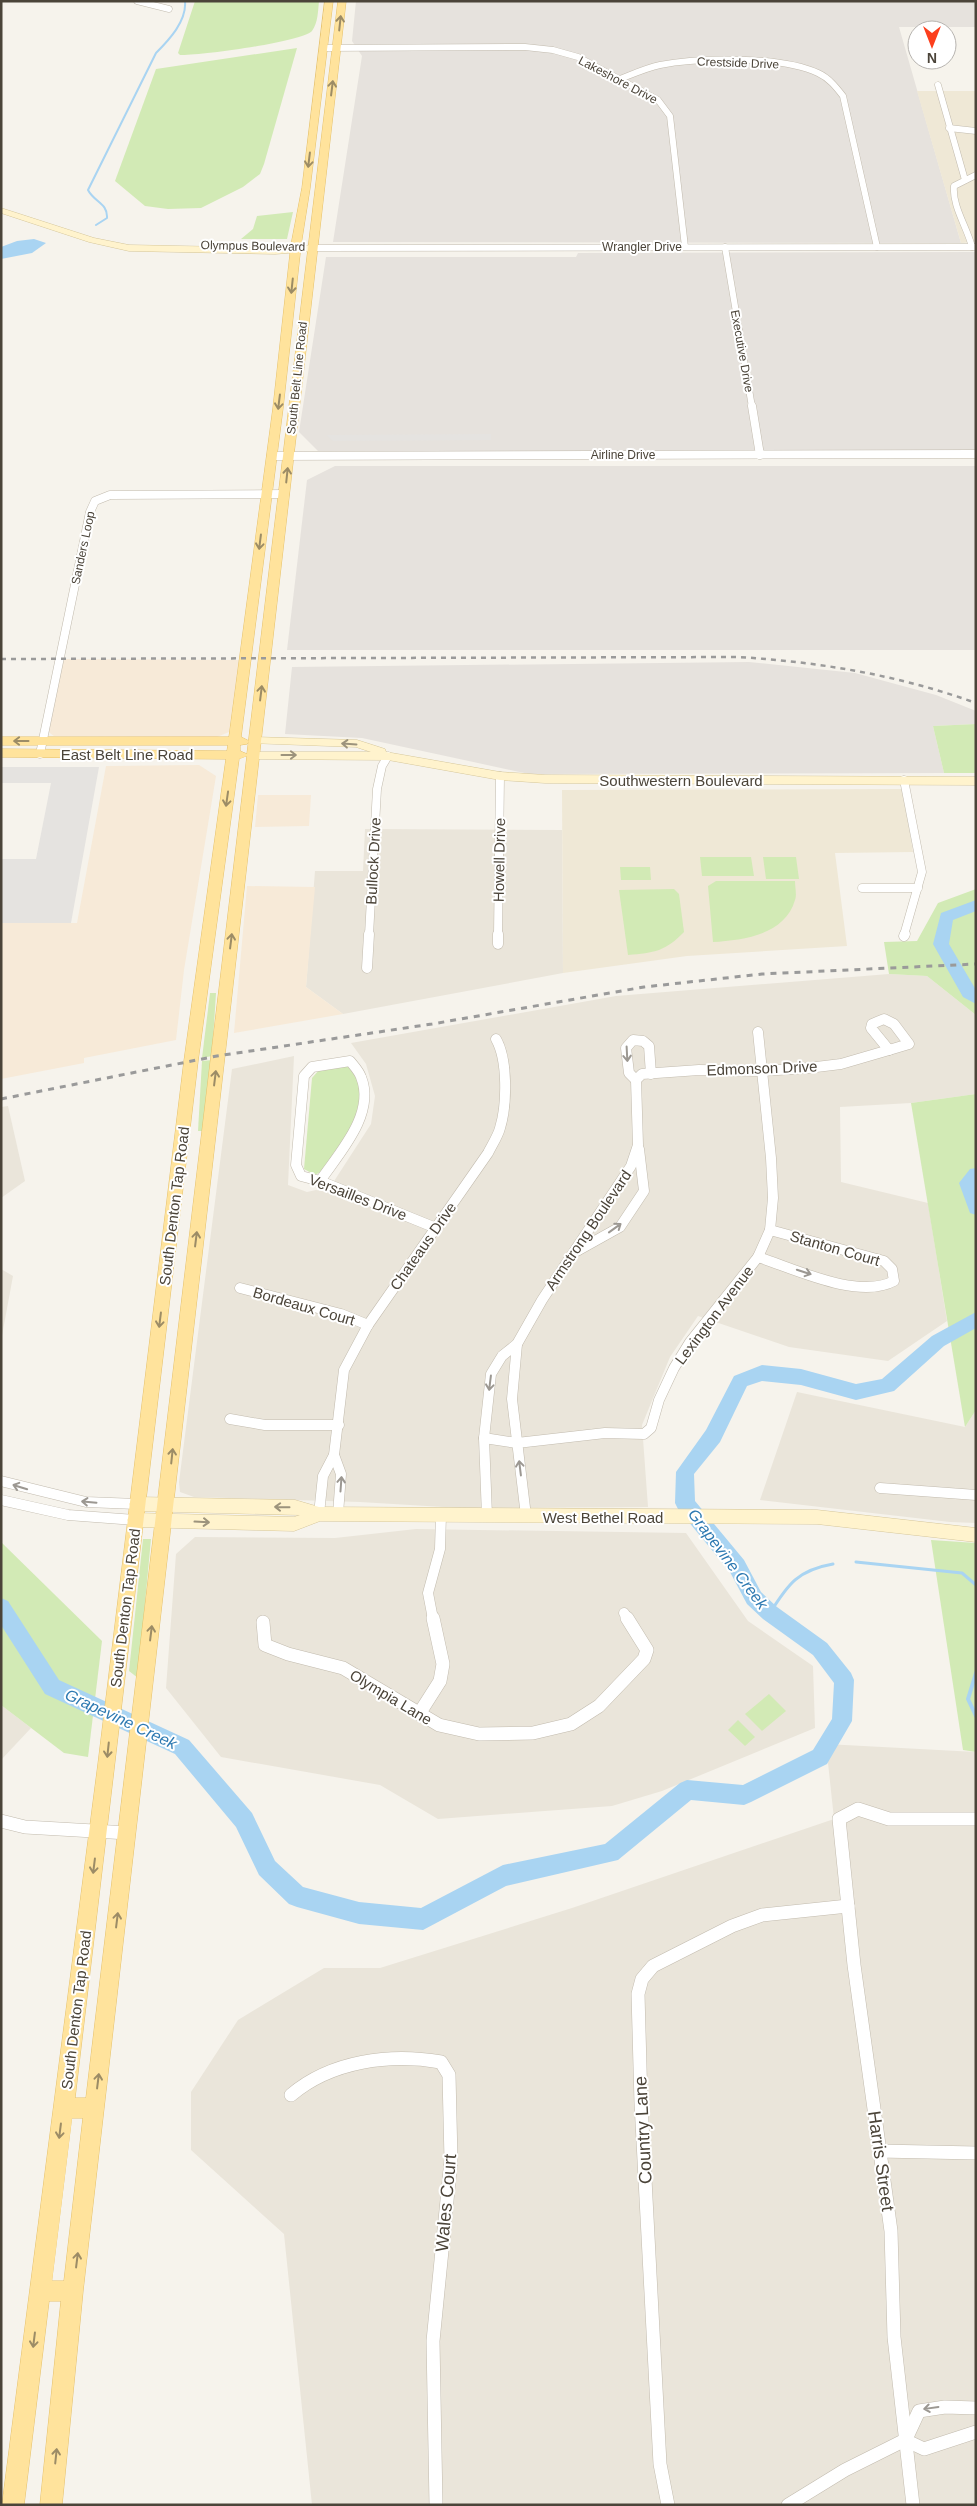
<svg xmlns="http://www.w3.org/2000/svg" width="977" height="2506" font-family="Arial,sans-serif">
<style>
.residential{fill:#eae5da}
.commercial{fill:#f7ead8}
.industrial{fill:#e6e2dd}
.education{fill:#efe8d6}
.green{fill:#d2eab5}
.parking{fill:#e5e3e0}
.water{fill:#a9d4f2}
.lines{fill:none;stroke-linecap:round;stroke-linejoin:round}
.stream-far2{stroke:#a9d4f2;stroke-width:2}
.stream-far1{stroke:#a9d4f2;stroke-width:3}
.stream{stroke:#a9d4f2;stroke-width:4}
.river{fill:#a9d4f2;fill-rule:evenodd}
.street-far3-casing{stroke:#c2bbae;stroke-width:7}
.street-far2-casing{stroke:#c2bbae;stroke-width:9}
.street-far1-casing{stroke:#c2bbae;stroke-width:11}
.street-casing{stroke:#c2bbae;stroke-width:14}
.secondary-casing{stroke:#d6c79b;stroke-width:1}
.primary-casing{stroke:#e6c16a;stroke-width:1}
.street-far3{stroke:#fff;stroke-width:6}
.street-far2{stroke:#fff;stroke-width:8}
.street-far1{stroke:#fff;stroke-width:10}
.street{stroke:#fff;stroke-width:13}
.secondary{fill:#fff3cd;fill-rule:evenodd}
.primary{fill:#ffe39c;fill-rule:evenodd}
.rail-far1{stroke:#9a9a9a;stroke-width:2.5;stroke-dasharray:5 5;stroke-linecap:butt}
.rail{stroke:#9a9a9a;stroke-width:3;stroke-dasharray:6 6;stroke-linecap:butt}
.oneway{stroke:#9c8c66}
.oneway2{stroke:#9c937c}
.oneway3{stroke:#9c9892}
.labels{text-anchor:middle;dominant-baseline:central;stroke-width:4;stroke-linejoin:round;paint-order:stroke}
.far-street-label{font-size:12px;fill:#4b4439;stroke:#fff}
.street-label{font-size:15px;fill:#4b4439;stroke:#fff}
.water-label{font-size:16px;font-style:italic;fill:#2e7ab2;stroke:#fff}
.near-street-label{font-size:18px;fill:#4b4439;stroke:#fff}
</style>
<rect width="100%" height="100%" fill="#f6f3ec"/>
<g class="residential">
<path d="M365,829L562,830L563,973L343,1014L306,987L315,871H363Z"/>
<path d="M889,974L927,976L976,1015V1094L911,1103L840,1107L841,1182L928,1203L947,1321L888,1361L789,1347L698,1316L670,1357L642,1425L648,1507L460,1508L360,1502L194,1497L180,1492L179,1482L232,1069L294,1056L288,1185L307,1192L316,1190L327,1192L371,1124L375,1096L366,1064L351,1043L616,996Z"/>
<path d="M8,1106L25,1181L1,1198V1107Z"/>
<path d="M1,1269L13,1276L1,1341Z"/>
<path d="M797,1392L965,1427L976,1410V1523L950,1522L760,1500Z"/>
<path d="M416,1529L686,1533L748,1621L813,1666L815,1728L662,1791L612,1806L438,1819L380,1785L221,1757L166,1688L176,1554L195,1537L335,1538Z"/>
<path d="M1,1705L31,1728L1,1760Z"/>
<path d="M826,1744L976,1752V2505H312L284,2234L191,2150V2092L238,2020L324,1968H380L572,1908L834,1819Z"/>
</g>
<g class="commercial">
<path d="M63,659L239,660L229,732L217,737L54,736L47,731Z"/>
<path d="M199,765L216,776L184,970L176,1040L84,1058V1063L1,1079V923H77L106,766Z"/>
<path d="M258,795H311L309,826L255,827Z"/>
<path d="M247,886L315,887L306,987L343,1014L234,1033Z"/>
</g>
<g class="industrial">
<path d="M356,1H976V27H899L961,243L333,242L362,56L352,41Z"/>
<path d="M976,252V451H318L299,432L326,257H576L578,253Z"/>
<path d="M335,466H976V650H287L307,480Z"/>
<path d="M749,662L855,673L936,695L976,711V724L933,726L944,773L529,774L362,738L285,734L292,667Z"/>
</g>
<g class="education">
<path d="M917,91H976V242L961,243Z"/>
<path d="M903,789L913,852L835,853L847,946L687,956L563,973L562,790Z"/>
</g>
<g class="green">
<path d="M195,1H319C318,11 318,23 312,31C302,42 198,56 180,55L178,53Z"/>
<path d="M297,48L264,164L260,174L243,187L201,208L168,209L145,206L115,181L156,69Z"/>
<path d="M293,212L287,239H241L253,229L257,216Z"/>
<path d="M976,724V773H944L933,726Z"/>
<path d="M700,857H751L754,876H702Z"/>
<path d="M763,857H796L799,879H766Z"/>
<path d="M620,867H650L651,880H621Z"/>
<path d="M716,881H795C795,887 797,895 795,900C785,935 743,940 713,942L708,886Z"/>
<path d="M674,889L679,894L684,932C666,951 654,953 628,955L619,890Z"/>
<path d="M976,889V1015L927,976L889,974L884,942L917,941L938,903Z"/>
<path d="M210,993H216L212,1056L202,1058Z"/>
<path d="M212,1060L204,1131H198L202,1061Z"/>
<path d="M344,1066L356,1069L362,1092L357,1119L322,1171L315,1175L304,1169L312,1078L319,1070Z"/>
<path d="M976,1094V1410L965,1427L911,1103Z"/>
<path d="M143,1539H151L138,1678L129,1671Z"/>
<path d="M931,1540L976,1543V1752L963,1750Z"/>
<path d="M1,1542L102,1641L88,1757L64,1753L1,1705Z"/>
<path d="M769,1694L786,1711L762,1731L745,1714Z"/>
<path d="M738,1720L755,1737L745,1746L728,1730Z"/>
</g>
<g class="parking">
<path d="M491,434V440L333,441L326,435Z"/>
<path d="M1,767H99L71,923H1V859H36L51,783H1Z"/>
</g>
<path class="water" d="M34,239L46,243L32,253L1,259V247L17,241Z"/>
<g class="lines">
<path class="stream-far2" d="M96,225L107,218C108,203 94,202 88,190L156,53C169,40 187,21 185,1"/>
<g class="stream-far1">
<path d="M856,1562L962,1573L976,1585"/>
<path d="M770,1613C788,1584 798,1570 833,1564"/>
</g>
<path class="stream" d="M976,1673L968,1699L976,1716"/>
<g class="river">
<path d="M976,900V911L953,920L949,944L976,990V1004L963,997L933,944L941,913Z"/>
<path d="M976,1168V1215L970,1213L959,1183L970,1169Z"/>
<path d="M976,1312V1328L944,1346L894,1391L856,1400L801,1385L762,1381L747,1386L720,1442L694,1474L695,1501L744,1560L761,1592L777,1607L827,1643L851,1673L854,1680L852,1721L827,1764L751,1802L744,1805L691,1800L618,1860L506,1886L423,1930L359,1924L297,1907L289,1904L259,1875L236,1827L175,1754L45,1694L1,1625V1598L8,1601L59,1680L189,1740L252,1813L275,1861L303,1887L359,1902L421,1908L503,1865L605,1844L680,1783L687,1780L743,1785L813,1750L832,1719L834,1683L813,1655L763,1619L747,1604L730,1572L678,1509L675,1503L676,1472L706,1430L734,1376L762,1365L801,1369L856,1384L882,1379L932,1336Z"/>
</g>
<g class="street-far3-casing">
<g id="street-far3">
<path d="M137,1L169,9"/>
<path d="M323,48L525,47L553,50L578,57L658,100L670,116L685,247"/>
<path d="M620,79C633,74 646,68 660,65C699,57 781,56 818,73C829,78 836,87 843,96L877,247"/>
<path d="M938,85L965,180"/>
<path d="M949,128L976,131"/>
<path d="M725,247L752,407"/>
<path d="M972,247C967,227 952,206 954,186L976,175"/>
<path d="M313,248L976,247"/>
</g>
</g>
<g class="street-far2-casing">
<g id="street-far2">
<path d="M752,406L760,455"/>
<path d="M271,456L976,454"/>
<path d="M40,754L90,512L95,501L110,495L285,494"/>
<path d="M904,780L922,872L904,935"/>
<path d="M862,888H918"/>
<path d="M369,935L377,789L382,766L388,756"/>
<path d="M498,935L500,776"/>
</g>
</g>
<g class="street-far1-casing">
<g id="street-far1">
<path d="M904,936L905,934"/>
<path d="M498,944V934"/>
<path d="M367,968L369,934"/>
<path d="M884,1019L894,1024L909,1044L889,1050L871,1028L872,1024Z"/>
<path d="M350,1061C354,1066 359,1071 361,1077C376,1114 339,1153 320,1181L301,1176L296,1165L304,1076L312,1067Z"/>
<path d="M636,1080L629,1073L626,1048L633,1040L643,1041L649,1046L651,1074"/>
<path d="M320,1181L436,1228"/>
<path d="M577,1251L620,1227L644,1191L639,1149"/>
<path d="M758,1257C795,1269 858,1300 894,1281L892,1269L884,1261L770,1230"/>
<path d="M240,1288L341,1314L368,1325"/>
<path d="M517,1344L512,1399L526,1516"/>
<path d="M230,1419L265,1425H339"/>
<path d="M484,1438L517,1443L605,1433L644,1434L651,1428L659,1400L674,1368L690,1342L758,1257L770,1230L773,1198L771,1158L758,1032"/>
<path d="M334,1455L341,1474L338,1514"/>
<path d="M1,1481L86,1502L137,1504"/>
<path d="M880,1488L976,1495"/>
<path d="M1,1500L68,1515L135,1520"/>
<path d="M319,1514L323,1476L334,1455L344,1370L368,1325L488,1153C492,1145 498,1136 500,1128C507,1105 508,1060 496,1039"/>
<path d="M487,1516L484,1438L491,1374L502,1356L517,1344L542,1300L631,1166L638,1145L636,1080L642,1074L699,1070L762,1071L808,1068L841,1064L889,1050"/>
<path d="M624,1613L628,1619"/>
<path d="M433,1619L428,1593L440,1549L441,1515"/>
</g>
</g>
<g class="street-casing">
<g id="street">
<path d="M263,1622L265,1645L288,1654L343,1668L439,1725L479,1734L533,1733L571,1724L599,1706L644,1659L647,1650L627,1618"/>
<path d="M419,1714L440,1681L443,1664L433,1618"/>
<path d="M1,1821L25,1827L128,1833"/>
<path d="M291,2095C331,2061 390,2053 441,2062L449,2075L451,2160L433,2341L436,2505"/>
<path d="M879,2151L976,2153"/>
<path d="M906,2439L919,2411L945,2407L976,2408"/>
<path d="M905,2440L924,2449L976,2432"/>
<path d="M668,2505L660,2464L641,2103L638,1994L642,1979L653,1966L732,1926L762,1915L848,1906"/>
<path d="M788,2505L845,2470L905,2440"/>
<path d="M913,2505L894,2337L891,2231L854,1965L839,1819L858,1809L889,1819H976"/>
</g>
</g>
<g class="secondary-casing">
<g id="secondary">
<path d="M1,208L94,238L129,245L275,248L313,245L317,248L313,251L275,254L129,251L89,242L1,213Z"/>
<path d="M254,737L357,740L385,749L386,752L500,772L545,775L976,777V785L545,783L500,780L388,760L253,759L247,755L249,752H371L356,747L250,743V739Z"/>
<path d="M137,1497L295,1500L319,1507L817,1510L976,1528V1542L817,1524L320,1521L294,1531L135,1527L130,1525L127,1520L130,1515L135,1513L294,1517L300,1515L137,1511L132,1509L129,1504L132,1499Z"/>
</g>
</g>
<g class="primary-casing">
<path id="primary" d="M325,1H333L310,188L301,245L283,408L241,737L249,741L247,744L240,745V751L247,754L338,1H346L83,2291L62,2505H40L61,2301H49L24,2505H2L98,1764L184,1061L226,759L1,757V749L227,751L228,745H1V737H229L273,408L291,245L302,188ZM247,756L86,2098H75L198,1061L239,759ZM72,2118H83L64,2281H52Z"/>
</g>
<use href="#street-far3" class="street-far3"/>
<use href="#street-far2" class="street-far2"/>
<use href="#street-far1" class="street-far1"/>
<use href="#street" class="street"/>
<use href="#secondary" class="secondary"/>
<use href="#primary" class="primary"/>
<path class="rail-far1" d="M1,659L738,657C820,662 898,675 976,703"/>
<path class="rail" d="M1,1099L217,1056L432,1024L644,987L762,974L976,964"/>
</g>
<defs><path id="oneway-shaft" d="M-6 0H5M1.5-3L5.5 0L1.5 3" fill="none" stroke-width="1.6" stroke-linecap="round" stroke-linejoin="round" transform="scale(1.25)"/></defs>
<g class="oneway">
<use href="#oneway-shaft" transform="translate(340 23) rotate(-84)"/>
<use href="#oneway-shaft" transform="translate(332 88) rotate(-83)"/>
<use href="#oneway-shaft" transform="translate(309 160) rotate(97)"/>
<use href="#oneway-shaft" transform="translate(292 286) rotate(96)"/>
<use href="#oneway-shaft" transform="translate(279 402) rotate(97)"/>
<use href="#oneway-shaft" transform="translate(287 475) rotate(-84)"/>
<use href="#oneway-shaft" transform="translate(260 542) rotate(97)"/>
<use href="#oneway-shaft" transform="translate(261 693) rotate(-83)"/>
<use href="#oneway-shaft" transform="translate(21 741) rotate(-180)"/>
<use href="#oneway-shaft" transform="translate(227 799) rotate(98)"/>
<use href="#oneway-shaft" transform="translate(231 941) rotate(-83)"/>
<use href="#oneway-shaft" transform="translate(215 1078) rotate(-83)"/>
<use href="#oneway-shaft" transform="translate(196 1239) rotate(-83)"/>
<use href="#oneway-shaft" transform="translate(160 1320) rotate(97)"/>
<use href="#oneway-shaft" transform="translate(172 1456) rotate(-84)"/>
<use href="#oneway-shaft" transform="translate(151 1633) rotate(-83)"/>
<use href="#oneway-shaft" transform="translate(108 1750) rotate(96)"/>
<use href="#oneway-shaft" transform="translate(94 1866) rotate(97)"/>
<use href="#oneway-shaft" transform="translate(117 1920) rotate(-83)"/>
<use href="#oneway-shaft" transform="translate(98 2081) rotate(-83)"/>
<use href="#oneway-shaft" transform="translate(60 2131) rotate(97)"/>
<use href="#oneway-shaft" transform="translate(77 2260) rotate(-83)"/>
<use href="#oneway-shaft" transform="translate(34 2340) rotate(97)"/>
<use href="#oneway-shaft" transform="translate(56 2456) rotate(-84)"/>
</g>
<g class="oneway2">
<use href="#oneway-shaft" transform="translate(349 744) rotate(-176)"/>
<use href="#oneway-shaft" transform="translate(289 755)"/>
<use href="#oneway-shaft" transform="translate(282 1507) rotate(-179)"/>
<use href="#oneway-shaft" transform="translate(202 1522) rotate(3)"/>
</g>
<g class="oneway3">
<use href="#oneway-shaft" transform="translate(627 1054) rotate(87)"/>
<use href="#oneway-shaft" transform="translate(615 1228) rotate(-36)"/>
<use href="#oneway-shaft" transform="translate(804 1272) rotate(18)"/>
<use href="#oneway-shaft" transform="translate(490 1383) rotate(97)"/>
<use href="#oneway-shaft" transform="translate(520 1468) rotate(-97)"/>
<use href="#oneway-shaft" transform="translate(341 1484) rotate(-86)"/>
<use href="#oneway-shaft" transform="translate(20 1487) rotate(-163)"/>
<use href="#oneway-shaft" transform="translate(89 1502) rotate(-175)"/>
<use href="#oneway-shaft" transform="translate(931 2408) rotate(172)"/>
</g>
<g class="labels">
<g class="far-street-label">
<text transform="translate(738 63) rotate(2)">Crestside Drive</text>
<text transform="translate(618 80) rotate(28)">Lakeshore Drive</text>
<text transform="translate(253 246) rotate(1)">Olympus Boulevard</text>
<text x="642" y="247">Wrangler Drive</text>
<text transform="translate(742 351) rotate(80)">Executive Drive</text>
<text transform="translate(297 378) rotate(-84)">South Belt Line Road</text>
<text x="623" y="455">Airline Drive</text>
<text transform="translate(83 548) rotate(-78)">Sanders Loop</text>
</g>
<g class="street-label">
<text x="127" y="754">East Belt Line Road</text>
<text x="681" y="780">Southwestern Boulevard</text>
<text transform="translate(499 860) rotate(-89)">Howell Drive</text>
<text transform="translate(373 861) rotate(-87)">Bullock Drive</text>
<text transform="translate(762 1068) rotate(-2)">Edmonson Drive</text>
<text transform="translate(358 1197) rotate(21)">Versailles Drive</text>
<text transform="translate(174 1206) rotate(-83)">South Denton Tap Road</text>
<text transform="translate(588 1230) rotate(-56)">Armstrong Boulevard</text>
<text transform="translate(423 1246) rotate(-55)">Chateaus Drive</text>
<text transform="translate(835 1248) rotate(16)">Stanton Court</text>
<text transform="translate(304 1306) rotate(16)">Bordeaux Court</text>
<text transform="translate(714 1315) rotate(-53)">Lexington Avenue</text>
<text x="603" y="1517">West Bethel Road</text>
<text transform="translate(125 1608) rotate(-83)">South Denton Tap Road</text>
<text transform="translate(391 1697) rotate(31)">Olympia Lane</text>
<text transform="translate(76 2010) rotate(-83)">South Denton Tap Road</text>
</g>
<g class="water-label">
<text transform="translate(728 1559) rotate(53)">Grapevine Creek</text>
<text transform="translate(121 1719) rotate(25)">Grapevine Creek</text>
</g>
<g class="near-street-label">
<text transform="translate(643 2130) rotate(-93)">Country Lane</text>
<text transform="translate(881 2161) rotate(82)">Harris Street</text>
<text transform="translate(446 2203) rotate(-85)">Wales Court</text>
</g>
</g>
<rect width="977" height="2506" fill="none" stroke="#4b4439" stroke-width="5"/>
<g transform="translate(932 45) rotate(180)"><circle r="24" fill="#ffffff" stroke="#b7b4b0"/>
<path d="M0-4L9 19L0 12L-9 19Z" fill="#fc3f1d"/>
<text y="-8" font-size="14" font-weight="bold" text-anchor="middle" fill="#4b4439">N</text>
</g>
</svg>
